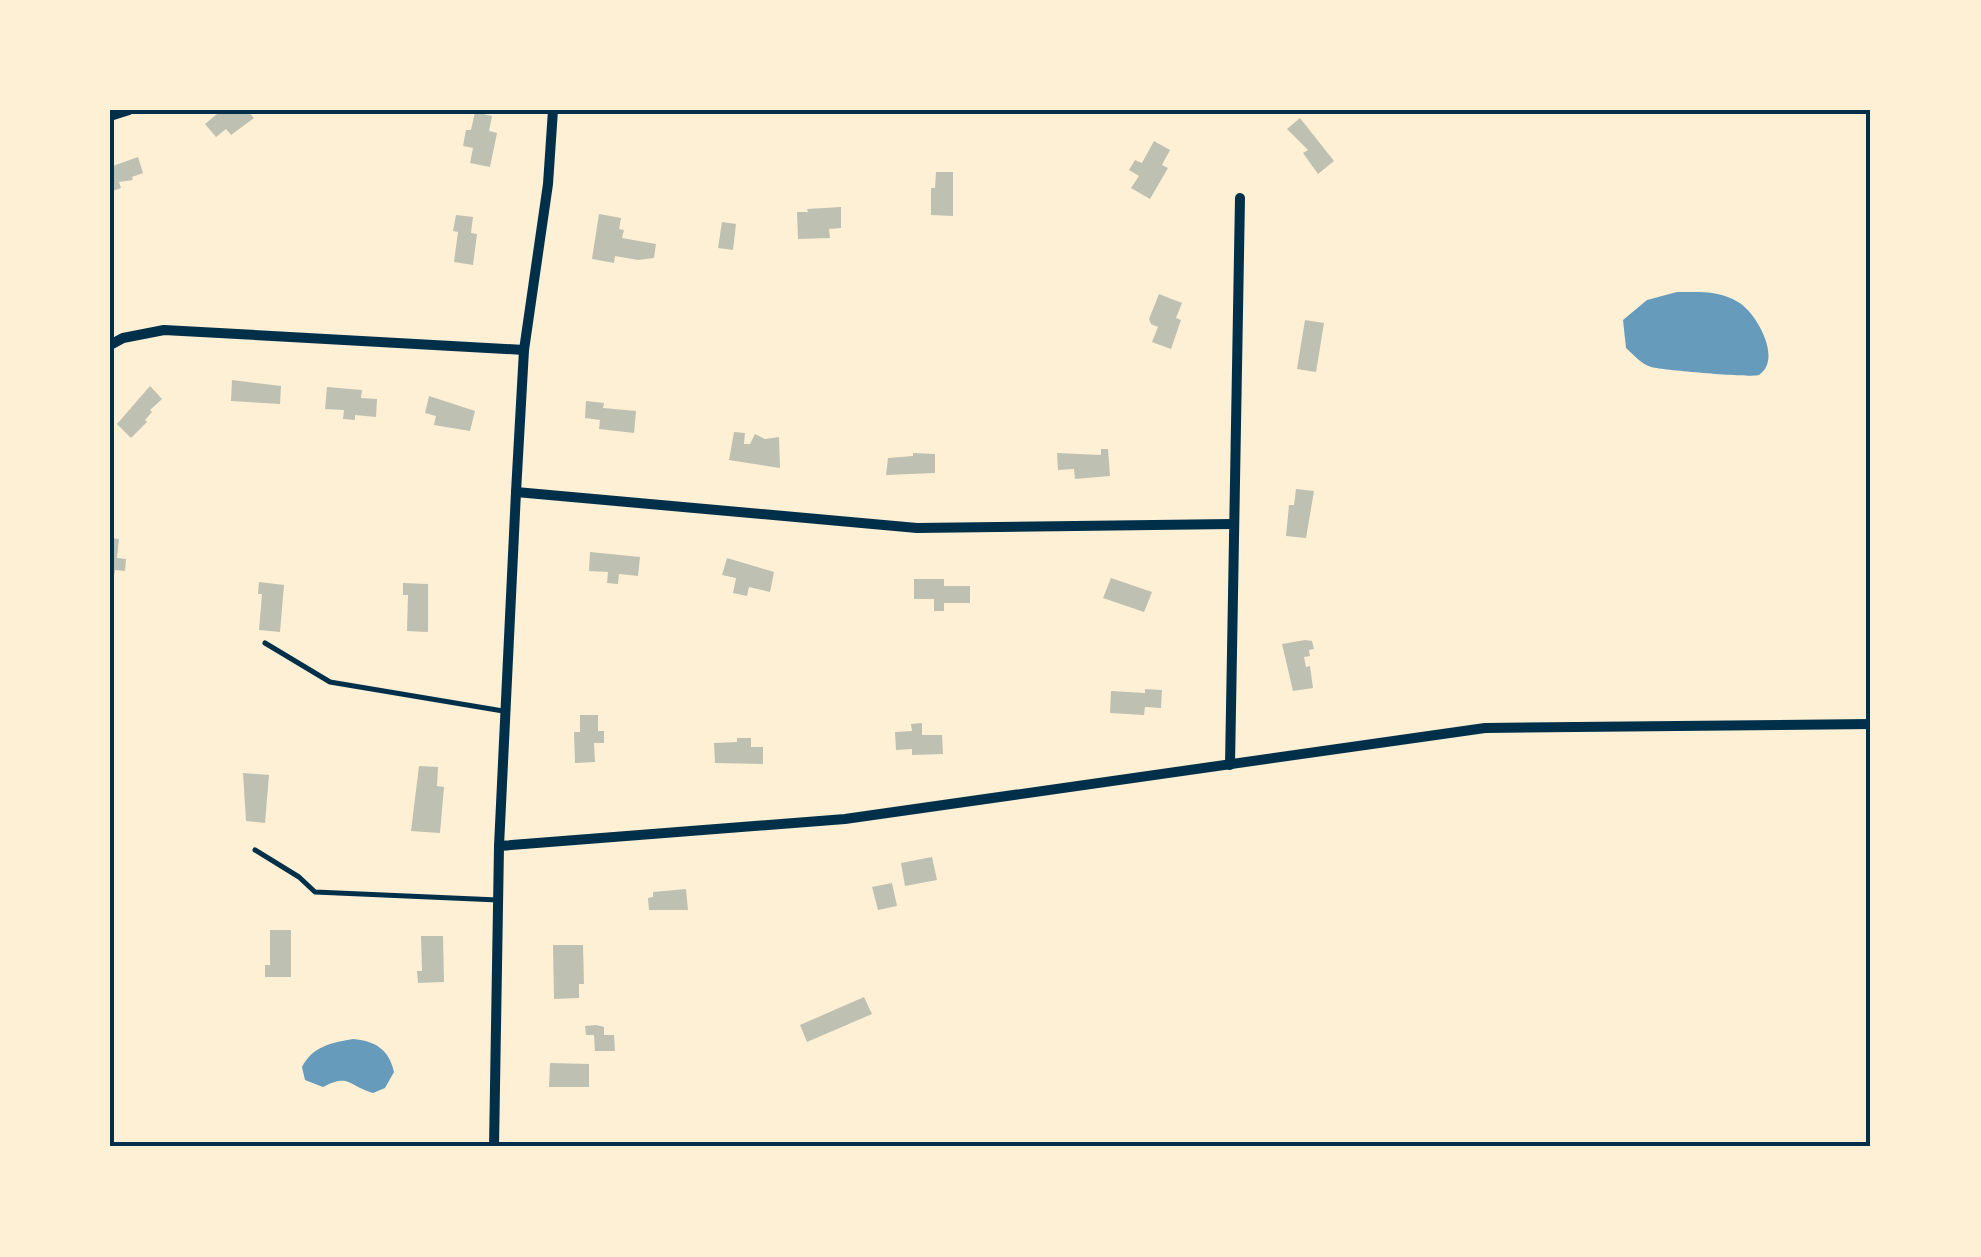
<svg xmlns="http://www.w3.org/2000/svg" width="1981" height="1257" font-family="'Roboto Condensed',sans-serif">
<style>
.water{fill:#669bbc}
.building{fill:#bec0b2}
.lines{fill:none;stroke-linecap:round;stroke-linejoin:round}
.service{stroke:#003049;stroke-width:5}
.minor{stroke:#003049;stroke-width:10}
.neatline{fill:none;stroke:#003049;stroke-width:4}
</style>
<rect width="100%" height="100%" fill="#fdf0d5"/>
<g class="water">
<path d="M1677,292C1699,292 1719,290 1738,302C1756,312 1783,359 1759,375C1754,378 1661,370 1651,367C1641,364 1634,355 1626,348L1623,320L1647,300Z"/>
<path d="M353,1039C375,1041 389,1049 394,1072L385,1088L373,1093C348,1086 350,1073 323,1087L305,1080L302,1067C313,1046 331,1043 353,1039Z"/>
</g>
<g class="building">
<path d="M222,110H247L254,118L231,135L226,129L216,137L205,124Z"/>
<path d="M475,112L492,116L489,131L497,133L490,167L470,163L473,148L463,146L466,130H471Z"/>
<path d="M1300,118L1334,161L1318,174L1303,153L1308,150L1287,129Z"/>
<path d="M1154,141L1170,150L1162,165L1168,168L1150,199L1131,188L1139,176L1129,170L1135,160L1142,163Z"/>
<path d="M138,157L143,173L132,177L133,180L119,182L121,188L110,192V167Z"/>
<path d="M936,172H953V216L931,215V188H935Z"/>
<path d="M841,207V228L829,229L830,238L798,239L797,212H808L807,209Z"/>
<path d="M599,214L621,218L619,229L624,230L622,238L656,244L654,258L638,260L615,256L614,263L592,259Z"/>
<path d="M456,215L473,217L471,233L477,234L473,265L454,262L458,232L453,231Z"/>
<path d="M722,222L736,224L733,250L718,248Z"/>
<path d="M1159,294L1182,303L1176,318L1181,320L1171,349L1152,342L1158,327L1151,324L1149,319Z"/>
<path d="M1305,320L1324,323L1316,372L1297,369Z"/>
<path d="M232,380L281,386L280,404L231,401Z"/>
<path d="M150,386L162,399L150,410L152,412L145,420L147,422L131,438L117,424Z"/>
<path d="M327,387L362,390L361,398L377,399L376,417L355,415V420L343,419L344,410L325,409Z"/>
<path d="M429,396L475,411L470,431L434,425L436,416L425,413Z"/>
<path d="M586,401L604,403L603,408L636,411L634,433L599,429L600,420L585,418Z"/>
<path d="M734,432L745,433L744,444H750L755,434L765,439L779,437L780,468L729,460Z"/>
<path d="M1101,449H1108L1110,476L1075,479L1074,469L1058,470L1057,453L1101,455Z"/>
<path d="M913,453L935,454V473L886,475L888,458L913,456Z"/>
<path d="M1296,489L1314,491L1306,538L1286,536L1289,505H1294Z"/>
<path d="M110,538L119,539L117,558L126,559L125,571L115,570L112,588Z"/>
<path d="M590,552L640,557L638,576L619,574L618,584L607,583L608,572L589,571Z"/>
<path d="M727,558L774,572L770,592L749,587L747,596L733,593L736,578L722,575Z"/>
<path d="M1111,578L1152,592L1144,612L1103,598Z"/>
<path d="M914,579H944V586H970V603H944V611H934V599H914Z"/>
<path d="M259,582L284,585L280,632L259,630L262,594H258Z"/>
<path d="M403,583L428,584V632L407,631L408,595H403Z"/>
<path d="M1305,640L1312,641L1314,649L1309,650L1310,656L1304,657L1306,667L1310,666L1313,688L1293,691L1282,644Z"/>
<path d="M1145,689L1162,690L1161,708L1145,707L1144,715L1110,713L1111,691L1145,693Z"/>
<path d="M580,715H598V731H604V743H594L595,762L575,763L574,732H580Z"/>
<path d="M922,723V735H942L943,754L912,755V749L896,750L895,732L912,731L911,724Z"/>
<path d="M737,738H751V747H763V764L715,763L714,743L737,742Z"/>
<path d="M419,766L438,767L437,786L444,787L440,833L411,831Z"/>
<path d="M243,773L269,775L265,823L246,821Z"/>
<path d="M932,857L937,880L905,886L901,863Z"/>
<path d="M892,883L897,906L878,910L872,887Z"/>
<path d="M686,889L688,910H649L648,898L653,897V892Z"/>
<path d="M270,930H291V977H265V965H270Z"/>
<path d="M421,936H443L444,982L418,983L417,971H422Z"/>
<path d="M553,945H583L584,984H579V998L554,999Z"/>
<path d="M864,997L872,1014L807,1042L800,1025Z"/>
<path d="M596,1025L604,1027V1035H614L615,1051H595L594,1035H586L585,1026Z"/>
<path d="M550,1063L589,1064V1087H549Z"/>
</g>
<g class="lines">
<g class="service">
<path d="M265,643L330,682L503,711"/>
<path d="M255,850L299,877L315,892L498,900"/>
</g>
<g class="minor">
<path d="M110,116L129,110"/>
<path d="M110,345L123,338L164,330L524,350"/>
<path d="M516,492L917,528L1232,524"/>
<path d="M1230,765L1240,198"/>
<path d="M499,846L845,819L1485,728L1871,724"/>
<path d="M494,1147L499,846L516,492L524,350L548,184L553,110"/>
</g>
</g>
<rect width="1981" height="1257" fill="none" stroke="#fdf0d5" stroke-width="225"/>
<rect x="112" y="112" width="1756" height="1032" class="neatline"/>
</svg>
